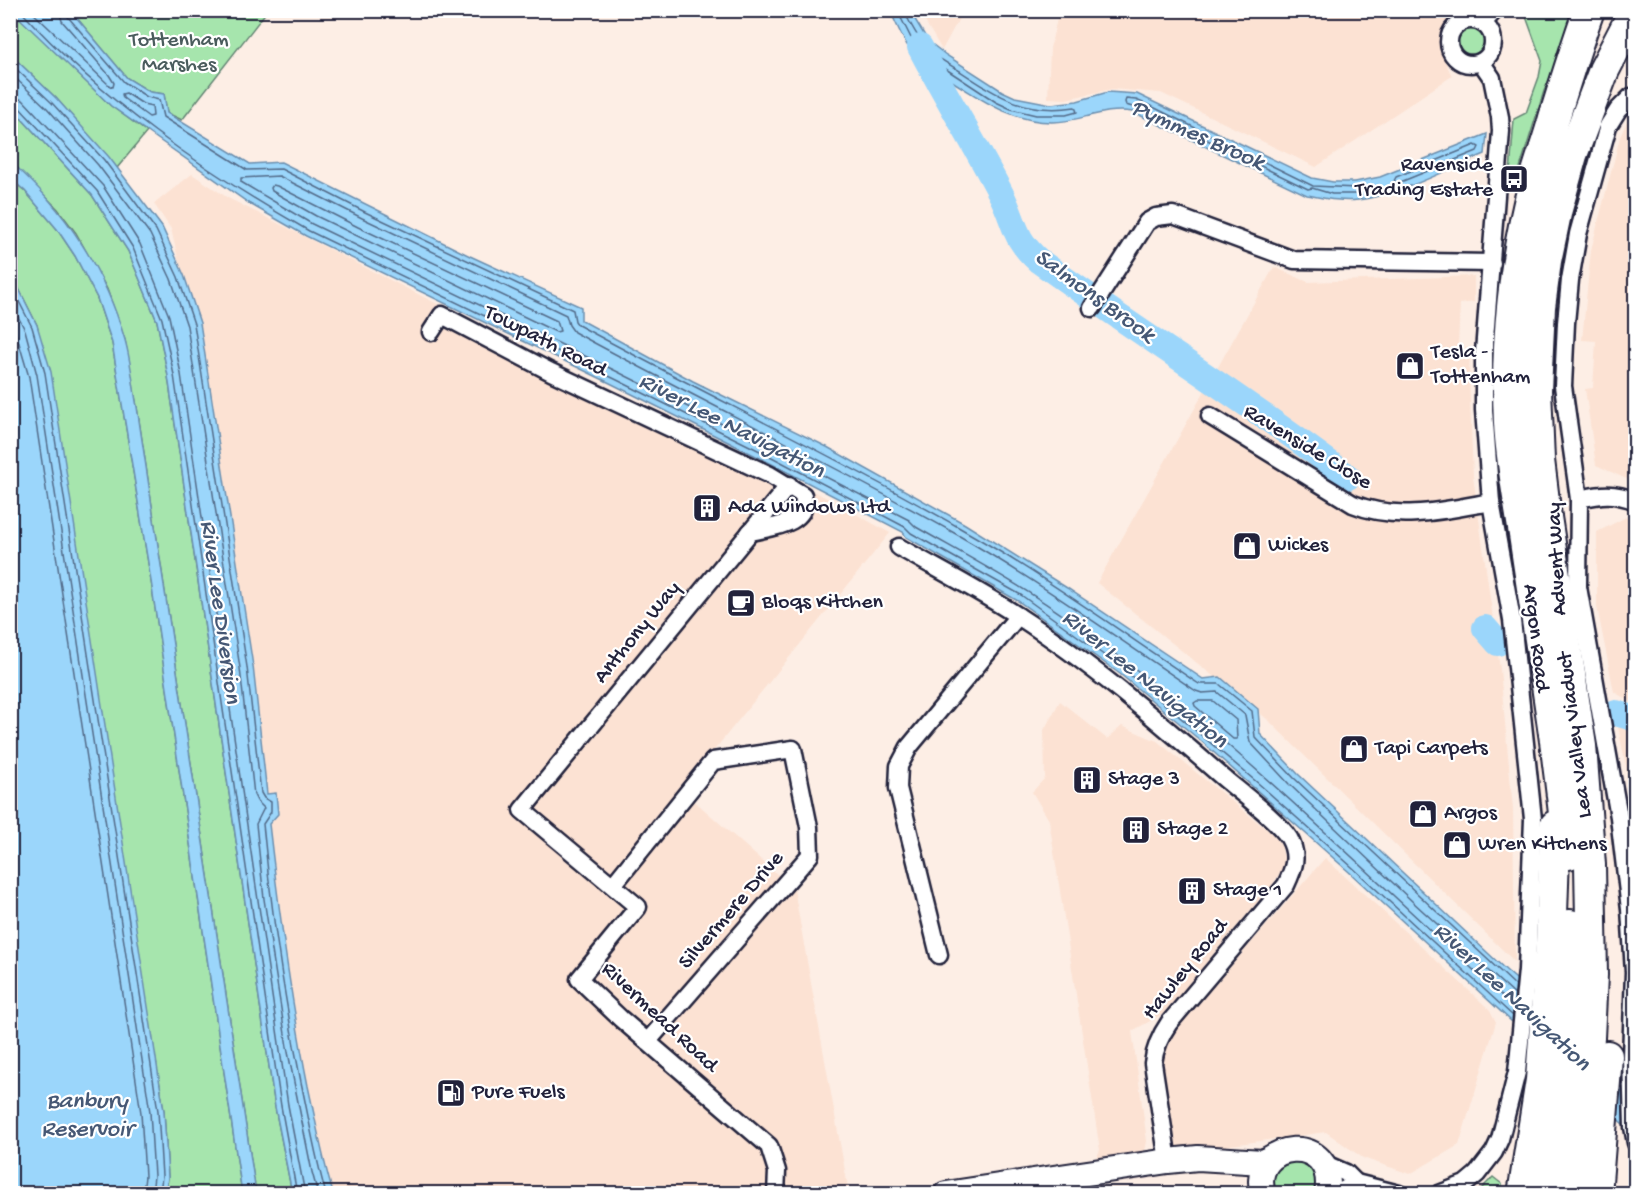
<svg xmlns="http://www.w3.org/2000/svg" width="1646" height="1204" font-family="'Gochi Hand',sans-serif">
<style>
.built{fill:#fce2d3}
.green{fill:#a6e5ad;stroke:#648474;stroke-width:1.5}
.water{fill:#9bd6fb;stroke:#6b8eae;stroke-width:1.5}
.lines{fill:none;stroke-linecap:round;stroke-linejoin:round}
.shore{stroke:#526a88;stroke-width:1.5}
.river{stroke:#9bd6fb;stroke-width:26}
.street-casing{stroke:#22223b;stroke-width:21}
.secondary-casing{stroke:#22223b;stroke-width:28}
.highway-casing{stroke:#22223b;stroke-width:34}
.street{stroke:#fff;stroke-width:16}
.secondary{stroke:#fff;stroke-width:24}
.highway{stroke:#fff;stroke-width:30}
.labels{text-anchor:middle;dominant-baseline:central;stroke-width:4.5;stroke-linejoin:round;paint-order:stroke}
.park-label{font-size:22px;fill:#4a5c5d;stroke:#fff}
.poi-label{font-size:22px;fill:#22223b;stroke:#fff;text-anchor:start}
.street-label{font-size:22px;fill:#22223b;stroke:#fff}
.water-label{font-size:24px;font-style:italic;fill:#465875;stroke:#fff}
</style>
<rect width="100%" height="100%" fill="#fdeee5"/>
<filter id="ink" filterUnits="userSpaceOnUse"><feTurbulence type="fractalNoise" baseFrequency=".0167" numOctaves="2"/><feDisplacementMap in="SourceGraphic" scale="12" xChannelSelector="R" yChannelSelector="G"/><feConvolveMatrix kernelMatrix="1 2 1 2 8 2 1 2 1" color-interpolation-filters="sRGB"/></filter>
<g filter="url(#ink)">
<g class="built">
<path d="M919,11H963L942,50L920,13Z"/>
<path d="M1059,11V10L1464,11L1445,23L1439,49L1452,76L1316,167L1161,93L1112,89L1066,99L1048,98L1050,48Z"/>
<path d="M1635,103V483L1596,465L1585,389L1593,388L1596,341L1582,340L1591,250L1620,137Z"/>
<path d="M192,174L228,198L554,363L827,498L890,533L682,790L794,889L849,1193H325L285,1031L198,343L171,229L154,204Z"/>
<path d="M1274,267L1308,282L1474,276V302L1460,304L1458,346L1470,349L1469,376L1473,476L1500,669L1513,809L1515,962L1267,719L1097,583Z"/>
<path d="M1634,513L1636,514L1635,704L1614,692L1597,607V532Z"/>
<path d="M1060,701L1107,739L1122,726L1157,741L1270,832L1281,845L1284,859L1282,870L1271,886L1163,1014L1132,1031L1147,1141L1144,1156L1094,1163L1100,1150L1049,820L1032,792L1045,778L1044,730Z"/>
<path d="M1618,727L1635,731V797L1632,796Z"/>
<path d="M1325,858L1490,1010L1496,1022L1459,1145L1410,1174L1363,1158L1326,1132L1187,1151L1174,1145L1159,1077L1162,1053L1167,1040Z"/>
</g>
<g class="green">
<path d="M12,10L111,106L147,132L117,168L56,98L11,55L10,11Z"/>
<path d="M71,11H267L182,120L167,113L164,94L150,92L127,78Z"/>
<path d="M1524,11H1580L1544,91L1514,187H1509L1514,119L1526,113L1539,77L1542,61Z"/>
<circle cx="1471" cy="41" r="13"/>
<path d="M11,107L92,195L128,251L157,321L168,376L275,1107L292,1193H256L137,407L125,340L107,289L76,233L58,209L11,162Z"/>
<path d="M10,179L25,191L57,229L75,256L97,298L112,343L151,581L242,1193H166L168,1177L164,1111L37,325L11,273Z"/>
<path d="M1290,1156L1315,1167L1317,1194L1270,1193L1268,1175Z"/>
<path d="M1493,1177L1502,1184V1193H1477Z"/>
</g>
<g class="water">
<path d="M12,11H71L127,78L150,92L164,94L167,113L250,164L281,162L470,256L581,307V320L693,381L827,447L965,524L1067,588L1203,679L1220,677L1258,709L1260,734L1298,774L1507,971L1635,1082V1135L1348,871L1201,741L1120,674L1018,601L906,537L903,532L764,460L612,384L306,236L250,204L111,106Z"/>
<path d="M890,11H910L928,41L946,55L1002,91L1015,97L1051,104L1077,101L1108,92L1137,94L1312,178L1333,182H1355L1380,177L1487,134L1485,154C1446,170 1400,195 1358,200C1340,202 1324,198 1307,195L1133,112C1102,107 1082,122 1052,122C1013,122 984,101 952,81C940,73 925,65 914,55C905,46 896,22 890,11Z"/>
<path d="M11,55L56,98L109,157L162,227L184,275L200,323L253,666L267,794L276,793L278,814L269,824C279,912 291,1000 308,1086C316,1122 322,1158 333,1193H292L275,1107L168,376L157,321L128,251L92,195L11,107Z"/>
<path d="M11,162C65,209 105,270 125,340C131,361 133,385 137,407L256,1193H242L151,581L112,343L97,298L75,256L57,229L25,191L11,179Z"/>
<path d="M11,273L37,325L51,372L164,1111L168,1177L166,1193H11Z"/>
</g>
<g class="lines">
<g class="shore">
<path d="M20,10C101,100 204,171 309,231L615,379L766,454L905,527L911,533L1021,595L1123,669L1259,784L1352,867L1513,1016"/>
<path d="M30,10L110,86L113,87L114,83L109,75L62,21L59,10"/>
<path d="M67,10L68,17L124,82L147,97L159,100L163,117L247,170L281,169L365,212L573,310L575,321L578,325C705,394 835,456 960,528C1041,574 1121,632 1199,684H1219L1252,711L1255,737L1294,778L1516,986"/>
<path d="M897,10L917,50L996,102L1011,109L1036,115H1066L1077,112L1075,107C1026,115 998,96 960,71C947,63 931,55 923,43C916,35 911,25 906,15L905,10"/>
<path d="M10,63L52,103L104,160L156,230L178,277L194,324L247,667L261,793L264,798L271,802V812L263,824C271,910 284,997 301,1082C309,1119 315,1157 326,1194"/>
<path d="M10,73L47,108L98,165L150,234L171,279L187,326L240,668L254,795L257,801L264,808L256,824L264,899L287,1047L312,1172L318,1194"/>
<path d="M126,93L143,104L152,106L153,116L149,117L123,98L122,94Z"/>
<path d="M10,96L23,100L103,186L140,244L169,316L181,374L288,1105L305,1194"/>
<path d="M1126,99L1136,100L1155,108L1313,186L1357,188L1359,192L1356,194H1332L1312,188L1308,189L1152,113L1126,105L1125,102Z"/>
<path d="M10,103L17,105L97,191L133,248L162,319L174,375L281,1106L297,1194"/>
<path d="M1475,145L1479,147L1477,151L1398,183L1394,181L1396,177Z"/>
<path d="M273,185L277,186L358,227L557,321L560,331L556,332L316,216L272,191L271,188Z"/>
<path d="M10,284L32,327L45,373L158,1111L162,1176L160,1194"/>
<path d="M10,301L25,330L37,375L150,1112L154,1176L152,1194"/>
<path d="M10,321L16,333L29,377L141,1113L145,1176L143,1194"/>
<path d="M1197,701H1213L1236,720L1237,739H1233L1195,706L1194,703Z"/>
<path d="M1514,1007C1370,877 1233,736 1075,624C1025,587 970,558 916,527L909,520L770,448L618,372L312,224L241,182V178L279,176L362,218L566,315L569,325L574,332C701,401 831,463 956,534C1038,581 1117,638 1196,691L1202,693L1217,692L1245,715L1250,742L1289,784L1413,902L1515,995"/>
</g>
<g class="river">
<path d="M920,47C946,97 975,144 1001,194C1016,223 1012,237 1039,261C1141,334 1248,401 1348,477"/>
<path d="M1485,628L1498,643"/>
<path d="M1616,713L1636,719"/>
</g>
<g class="street-casing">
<g id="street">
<circle cx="1471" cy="42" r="22"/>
<path d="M1483,23L1495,10"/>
<path d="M1636,100L1631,97L1618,110L1608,126L1578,234L1570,280L1566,323L1563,386L1579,499L1578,587L1619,817L1630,909L1634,972L1631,1057L1633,1127L1636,1143"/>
<path d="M1092,308L1147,222L1156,217L1173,215L1294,260L1492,263"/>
<path d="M431,332L442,315L551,372L770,475L803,495C810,525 771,527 750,532"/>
<path d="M1210,416L1353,504C1397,522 1446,510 1491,502"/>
<path d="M1579,499C1602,494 1613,492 1636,501"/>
<path d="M899,547C939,570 980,591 1018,616C1089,662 1155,718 1219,774C1237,790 1277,819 1289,838C1299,856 1294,868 1286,885L1169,1023C1160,1036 1155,1047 1153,1063L1168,1161"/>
<path d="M613,885L713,761L793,749L809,827L810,855L648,1041"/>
<path d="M939,955L898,788L899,766L909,747L1018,616"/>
<path d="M1323,1163L1346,1173L1356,1183"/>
<path d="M776,1194L777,1171L769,1146L621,1019L579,979L638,907L522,810L789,485"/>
<path d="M1336,1194L1356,1183L1399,1194"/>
<path d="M1439,1194L1465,1184L1477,1174L1494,1152L1500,1139L1517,1072L1527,970L1533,819L1512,620L1491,502L1484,410V352L1501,131L1500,117L1492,78L1481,62"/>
</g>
</g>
<g class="secondary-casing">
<g id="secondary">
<path d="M946,1194L1168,1161L1198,1158L1263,1162L1274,1156"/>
<path d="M1263,1194C1247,1140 1338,1130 1327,1194"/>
</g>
</g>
<g class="highway-casing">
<g id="highway">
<path d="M1568,854C1559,751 1541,650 1526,548C1520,505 1511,465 1509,422C1505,345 1514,258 1534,183C1540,161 1548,140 1554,118C1565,82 1576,46 1589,10"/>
<path d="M1524,1188L1541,1080L1551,943L1555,826"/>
<path d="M1544,1194C1562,1106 1573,1015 1570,925"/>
<path d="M1566,1194L1577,1137L1589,1038L1592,975L1590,865L1581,746L1546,517L1539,460L1536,390L1540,307L1546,261L1557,209L1572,155L1604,70L1635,10"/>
<path d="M1594,1194L1597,1182L1607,1056"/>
</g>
</g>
<use href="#street" class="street"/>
<use href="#secondary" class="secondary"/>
<use href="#highway" class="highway"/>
</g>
</g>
<defs>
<g id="bus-square" transform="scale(1.5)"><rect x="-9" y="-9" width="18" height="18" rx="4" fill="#22223b" stroke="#fff"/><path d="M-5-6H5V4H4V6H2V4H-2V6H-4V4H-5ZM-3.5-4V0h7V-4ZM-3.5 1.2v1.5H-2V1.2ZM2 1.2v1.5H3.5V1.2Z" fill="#fff"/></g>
<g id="shop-square" transform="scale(1.5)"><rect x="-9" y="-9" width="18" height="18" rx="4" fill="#22223b" stroke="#fff"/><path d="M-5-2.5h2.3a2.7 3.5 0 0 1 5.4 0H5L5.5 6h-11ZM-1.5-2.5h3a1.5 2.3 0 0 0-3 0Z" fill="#fff"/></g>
<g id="building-square" transform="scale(1.5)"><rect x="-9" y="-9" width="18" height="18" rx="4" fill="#22223b" stroke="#fff"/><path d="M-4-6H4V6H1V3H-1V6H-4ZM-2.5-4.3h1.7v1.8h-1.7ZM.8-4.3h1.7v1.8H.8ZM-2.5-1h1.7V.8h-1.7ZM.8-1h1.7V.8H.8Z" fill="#fff"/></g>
<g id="cafe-square" transform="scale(1.5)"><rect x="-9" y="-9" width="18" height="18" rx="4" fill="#22223b" stroke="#fff"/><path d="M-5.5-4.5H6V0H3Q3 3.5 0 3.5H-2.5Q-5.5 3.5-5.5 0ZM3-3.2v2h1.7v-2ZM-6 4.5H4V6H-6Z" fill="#fff"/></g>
<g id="fuel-square" transform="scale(1.5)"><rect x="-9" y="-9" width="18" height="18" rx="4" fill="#22223b" stroke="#fff"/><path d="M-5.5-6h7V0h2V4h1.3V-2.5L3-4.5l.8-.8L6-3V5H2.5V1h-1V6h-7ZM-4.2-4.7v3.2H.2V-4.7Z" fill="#fff"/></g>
</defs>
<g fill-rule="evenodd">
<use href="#bus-square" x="1514" y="179"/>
<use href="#shop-square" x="1410" y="366"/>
<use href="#building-square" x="707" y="508"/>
<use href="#shop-square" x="1247" y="546"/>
<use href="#cafe-square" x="741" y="603"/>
<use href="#shop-square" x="1354" y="749"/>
<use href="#building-square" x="1087" y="780"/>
<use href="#shop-square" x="1423" y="814"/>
<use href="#building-square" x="1136" y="830"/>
<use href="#shop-square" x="1457" y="845"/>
<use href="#building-square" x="1192" y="891"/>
<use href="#fuel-square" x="451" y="1093"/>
</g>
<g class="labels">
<g class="park-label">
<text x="179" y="41">Tottenham<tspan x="179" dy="25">Marshes</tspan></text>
</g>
<g class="poi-label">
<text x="1493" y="166" text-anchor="end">Ravenside<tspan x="1493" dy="25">Trading Estate</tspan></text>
<text x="1431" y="353">Tesla -<tspan x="1431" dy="25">Tottenham</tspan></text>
<text x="728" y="508">Ada Windows Ltd</text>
<text x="1268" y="546">Wickes</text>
<text x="762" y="603">Bloqs Kitchen</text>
<text x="1375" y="749">Tapi Carpets</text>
<text x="1108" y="780">Stage 3</text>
<text x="1444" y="814">Argos</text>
<text x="1157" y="830">Stage 2</text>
<text x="1478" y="845">Wren Kitchens</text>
<text x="1213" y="891">Stage 1</text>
<text x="472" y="1093">Pure Fuels</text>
</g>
<g class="street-label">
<text transform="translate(545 342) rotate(27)">Towpath Road</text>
<text transform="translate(1307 448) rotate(31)">Ravenside Close</text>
<text transform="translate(1558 559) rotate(-93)">Advent Way</text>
<text transform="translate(638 633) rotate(-51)">Anthony Way</text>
<text transform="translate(1535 638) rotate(83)">Argon Road</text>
<text transform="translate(1576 735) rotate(-97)">Lea Valley Viaduct</text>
<text transform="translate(732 911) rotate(-49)">Silvermere Drive</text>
<text transform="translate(1186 970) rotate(-51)">Hawley Road</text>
<text transform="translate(659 1018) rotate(43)">Rivermead Road</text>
</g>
<g class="water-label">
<text transform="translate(1197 136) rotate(24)">Pymmes Brook</text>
<text transform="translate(1094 297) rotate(36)">Salmons Brook</text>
<text transform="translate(731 427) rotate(27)">River Lee Navigation</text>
<text transform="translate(219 612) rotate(82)">River Lee Diversion</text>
<text transform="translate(1144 680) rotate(39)">River Lee Navigation</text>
<text transform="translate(1511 998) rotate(43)">River Lee Navigation</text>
<text x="87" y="1102">Banbury<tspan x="87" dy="28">Reservoir</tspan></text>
</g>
</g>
<rect width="1646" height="1204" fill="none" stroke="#fff" stroke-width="36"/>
<rect x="18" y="18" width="1610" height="1168" fill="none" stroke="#22223b" stroke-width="2" filter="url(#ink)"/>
</svg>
